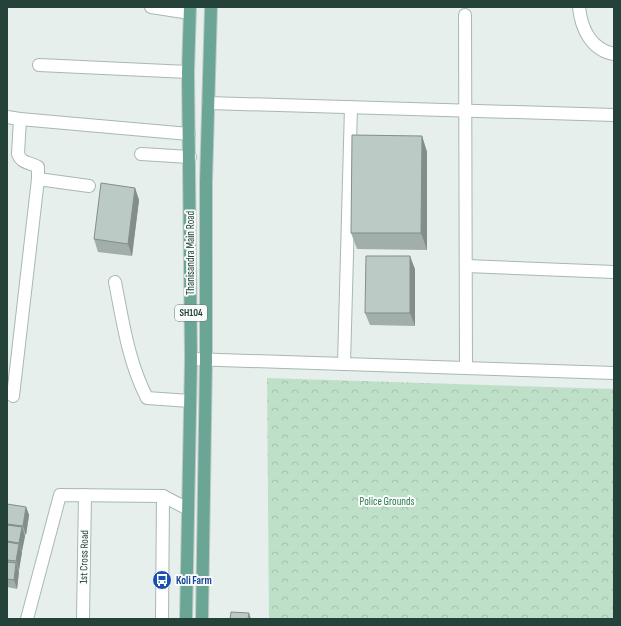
<svg xmlns="http://www.w3.org/2000/svg" width="621" height="626" font-family="'Sofia Sans Condensed',sans-serif">
<style>
.park{fill:url(#park-crowns)}
.lines{fill:none;stroke-linecap:round;stroke-linejoin:round}
.minor-casing{stroke:#a8b8b2;stroke-width:14}
.major-casing{stroke:#c2cac8;stroke-width:14}
.minor{stroke:#fff;stroke-width:12}
.major{stroke:#6aa596;stroke-width:12}
.wall{fill:#a1aea9}
.shaded-wall{fill:#838d89}
.building{fill:#bbcac4;stroke:#838d89}
.labels{text-anchor:middle;dominant-baseline:central;stroke-width:4;stroke-linejoin:round;paint-order:stroke}
.shield{fill:#f7fbf9;stroke:#637a73;stroke-width:1}
.shield-label{font-size:10px;font-weight:bold;fill:#24423a}
.street-label{font-size:11px;fill:#24423a;stroke:#f7fbf9}
.park-label{font-size:11px;fill:#2d7a4b;stroke:#f7fbf9}
.transit-label{font-size:11px;font-weight:bold;fill:#164399;stroke:#f7fbf9;text-anchor:start}
</style>
<defs>
<pattern id="park-crowns" width="20" height="18" patternUnits="userSpaceOnUse"><rect width="20" height="18" fill="#bfe0c8"/><path d="M2 6a3 3 0 1 1 6 0M12 15a3 3 0 1 1 6 0" fill="none" stroke="#a4c1ad"/></pattern>
</defs>
<rect width="100%" height="100%" fill="#e6efeb"/>
<path class="park" d="M267,378L614,389V619H269Z"/>
<g class="lines">
<g class="minor-casing">
<g id="minor">
<path d="M151,7L190,13"/>
<path d="M579,7C581,28 591,50 614,54"/>
<path d="M465,15L466,368"/>
<path d="M39,65L188,72"/>
<path d="M208,103L614,115"/>
<path d="M7,117L20,119L189,134"/>
<path d="M20,119L18,154C22,164 30,162 38,167V179"/>
<path d="M141,154L190,157"/>
<path d="M466,266L614,272"/>
<path d="M115,282C123,322 128,361 147,398L190,401"/>
<path d="M191,359L614,373"/>
<path d="M344,364L351,107"/>
<path d="M13,396L38,179L89,186"/>
<path d="M27,619L60,495L163,496L188,509"/>
<path d="M83,619L85,495"/>
<path d="M162,619L163,496"/>
</g>
</g>
<g class="major-casing">
<g id="major">
<path d="M186,619L191,359L188,72L190,7"/>
<path d="M202,619L206,359V182L211,7"/>
</g>
</g>
<use href="#minor" class="minor"/>
<use href="#major" class="major"/>
</g>
<g class="wall">
<path d="M422,136L427,152V250L357,249L351,233Z"/>
<path d="M135,188L139,200L132,256L98,252L94,239Z"/>
<path d="M415,269V326L370,325L365,313Z"/>
<path d="M7,504L26,507L29,515L26,535L24,534L25,536L22,551H21L22,552L19,570V572L17,589L7,587Z"/>
</g>
<g class="shaded-wall">
<path d="M422,136L427,152V250L421,233Z"/>
<path d="M135,188L139,200L132,256L128,244Z"/>
<path d="M410,256L415,269V326L410,313Z"/>
<path d="M26,507L29,515L26,535L23,526Z"/>
<path d="M22,527L25,536L22,551L19,543Z"/>
<path d="M19,544L22,552L19,570L16,561Z"/>
<path d="M16,563L19,572L17,589L14,580Z"/>
<path d="M249,613L251,619H248Z"/>
</g>
<g class="building">
<path d="M352,135L422,136L421,233H351Z"/>
<path d="M101,183L135,188L128,244L94,239Z"/>
<path d="M366,256H410V313H365Z"/>
<path d="M7,504L26,507L23,526L7,524Z"/>
<path d="M7,525L22,527L19,543L7,541Z"/>
<path d="M7,542L19,544L16,561L7,560Z"/>
<path d="M7,562L16,563L14,580L7,579Z"/>
<path d="M231,612L249,613L248,619H230Z"/>
</g>
<defs>
<g id="bus-disc" transform="scale(1)"><circle r="9.5" fill="#1a4fb4" stroke="#f7fbf9"/><path d="M-5-6H5V4H4V6H2V4H-2V6H-4V4H-5ZM-3.5-4V0h7V-4ZM-3.5 1.2v1.5H-2V1.2ZM2 1.2v1.5H3.5V1.2Z" fill="#fff"/></g>
</defs>
<g fill-rule="evenodd">
<use href="#bus-disc" x="162" y="580"/>
</g>
<g class="labels">
<rect class="shield" x="175" y="305" width="32" height="16" rx="3"/>
<g class="shield-label">
<text x="191" y="313">SH104</text>
</g>
<g class="street-label">
<text transform="translate(190 253) rotate(-90)">Thanisandra Main Road</text>
<text transform="translate(84 557) rotate(-89)">1st Cross Road</text>
</g>
<g class="park-label">
<text x="387" y="501">Police Grounds</text>
</g>
<g class="transit-label">
<text x="176" y="580">Koli Farm</text>
</g>
</g>
<rect width="621" height="626" fill="none" stroke="#24423a" stroke-width="16"/>
</svg>
